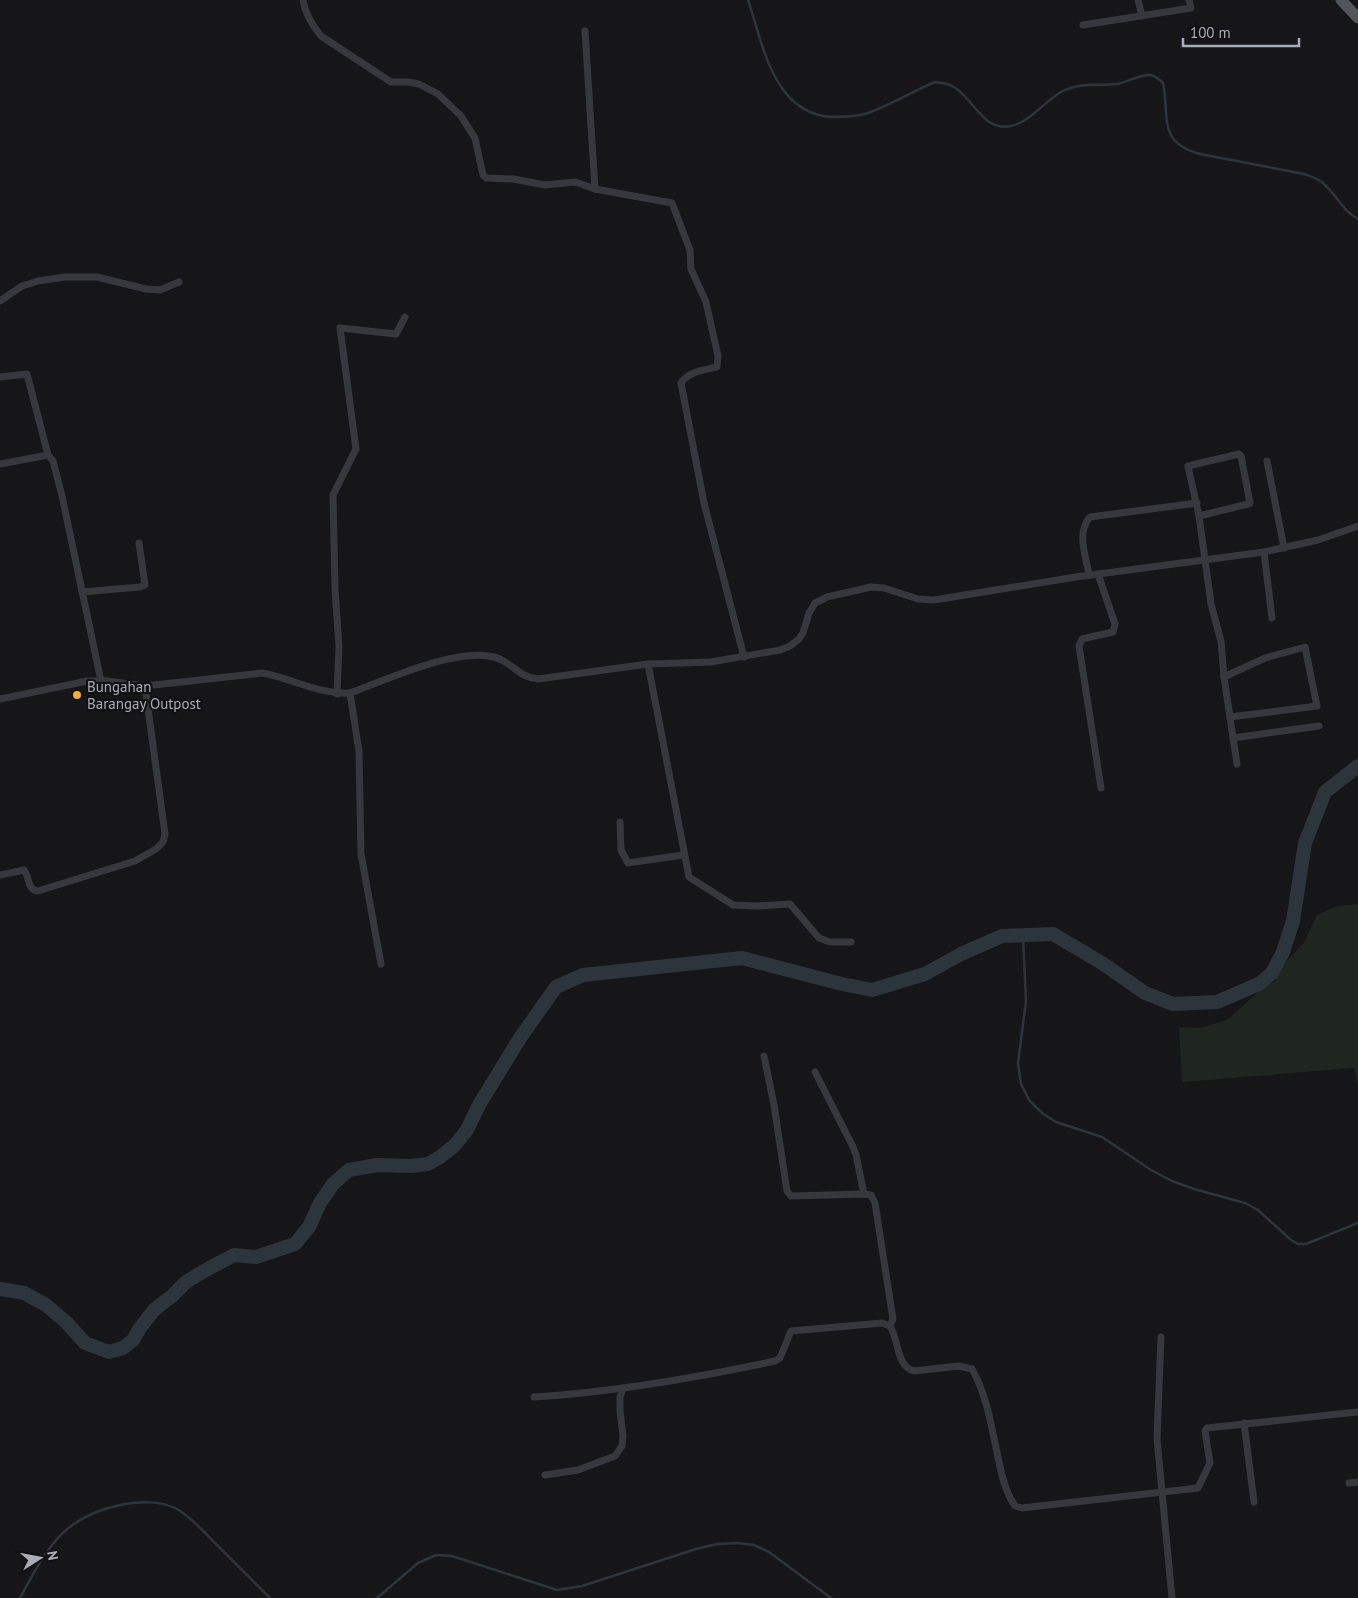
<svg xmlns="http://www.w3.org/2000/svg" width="1358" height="1598" font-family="'PT Sans',sans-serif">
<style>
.green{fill:#1e261f}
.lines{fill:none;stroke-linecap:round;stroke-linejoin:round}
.stream{stroke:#2c353c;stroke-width:2.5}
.river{stroke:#2c353c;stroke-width:14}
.street{stroke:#37383d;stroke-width:7}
.primary{stroke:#53555c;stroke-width:11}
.poi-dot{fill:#f2b134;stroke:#111113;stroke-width:2}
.labels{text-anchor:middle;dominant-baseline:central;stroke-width:4.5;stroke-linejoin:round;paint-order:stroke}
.poi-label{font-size:15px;fill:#a8adb8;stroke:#111113;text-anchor:start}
</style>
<rect width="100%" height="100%" fill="#161618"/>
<path class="green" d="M1358,904V1085L1354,1068L1182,1082L1179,1027L1200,1028L1227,1020L1258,992L1275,981L1285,963L1303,944L1317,915L1337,906Z"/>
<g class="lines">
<g class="stream">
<path d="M748,0C763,44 773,113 831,117C842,117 854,117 865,114C889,106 911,92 935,82C942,83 948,83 954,87C973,98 983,132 1011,126C1030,122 1044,102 1061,92C1080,82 1097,86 1117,84C1128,82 1139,74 1151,75C1156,76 1160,80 1163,83C1170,118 1157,142 1200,154L1304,174C1312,177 1320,179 1325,185C1337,196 1344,212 1358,219"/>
<path d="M1023,936L1026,1001L1018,1063L1021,1084L1029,1100L1042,1113L1056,1122L1102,1137L1151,1170L1172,1181L1194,1189L1245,1203L1258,1210L1291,1240L1298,1244H1306L1358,1223"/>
<path d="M20,1598C48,1547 62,1516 125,1504C141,1501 162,1501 177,1509C191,1517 202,1530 214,1542C232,1560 251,1579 270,1598"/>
<path d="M377,1598L418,1563L436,1555L452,1556L557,1590L582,1586L696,1549L717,1544L737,1543L754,1545L769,1552L831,1598"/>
</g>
<path class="river" d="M0,1289L24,1293L46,1305L66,1322L85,1343L109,1352L123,1348L133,1340L140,1328L154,1310L172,1296L186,1282L204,1271L234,1255L256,1257L295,1244L309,1227L320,1203L333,1184L349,1170L377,1165L411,1166L428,1164L440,1157L455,1145L467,1130L479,1105L520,1038L556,987L583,975L742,958L842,984L872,990L925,974L961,954L1002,936L1053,934L1102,963L1145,993L1173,1004L1217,1002L1259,984L1272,973L1283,952L1293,921L1305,843L1325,792L1358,766"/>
<g class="street">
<path d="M303,0C305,14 312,25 321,36L391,82H408L419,84L438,94L461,116L475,138L483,175L486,178L513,179L545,185L575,182L595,189L672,203L690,250L691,269L706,302L718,356L717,367C704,370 689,371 681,383L704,503L744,657"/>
<path d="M1138,0L1142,16"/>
<path d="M1083,25L1191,8L1189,0"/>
<path d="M585,31L595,189"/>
<path d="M0,301L22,286L38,281L65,277H97L146,289L160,290L179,282"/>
<path d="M0,377L27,374L48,455L53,461L62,496L101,681"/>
<path d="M1239,454L1241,456L1250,503L1248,504L1199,516L1188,466Z"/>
<path d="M1267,461L1284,548"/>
<path d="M0,464L48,455"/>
<path d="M1199,516L1211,604L1221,641L1224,677L1237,764"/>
<path d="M1264,552L1272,618"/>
<path d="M1098,574L1115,624L1113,632L1082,639L1079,646L1101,788"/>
<path d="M1089,575C1086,556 1076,533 1090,517L1197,503"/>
<path d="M82,592L140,587L145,585L139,543"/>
<path d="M648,664L689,877L733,905L758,906L790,904L819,938L830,942H851"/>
<path d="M1224,677L1265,658L1305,647L1317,706L1230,717"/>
<path d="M350,693L359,751L361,854L381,964"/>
<path d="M337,694L339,647L335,589L333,495L356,449L340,328L396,334L405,317"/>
<path d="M0,699L87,681H108L145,686L262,673C292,678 319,695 350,693C386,680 456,647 494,657C511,661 519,678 538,679L648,664L711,662L780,650L790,646L799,639L803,633L809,613L815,603L827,597L871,587L884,588L918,599L934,600L1076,577L1264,552L1318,540L1358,526"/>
<path d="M1233,738L1319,726"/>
<path d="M620,822L621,850L628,863L683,855"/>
<path d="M0,875L24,870C30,878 27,890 38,891L135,861L156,849L163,842L165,834L145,686"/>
<path d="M764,1056L774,1105L787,1191L791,1196L864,1194L871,1195L875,1203L893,1319L890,1326"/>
<path d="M815,1072L853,1147L856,1155L864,1194"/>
<path d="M1161,1337L1157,1439L1172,1598"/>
<path d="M534,1397C615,1392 695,1378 775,1361L780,1358L791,1331L882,1323L890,1326C899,1340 896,1366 914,1371L959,1366L972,1369C988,1397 992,1431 999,1462C1002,1478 1006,1493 1015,1506L1022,1508L1198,1488L1210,1463L1205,1431L1207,1428L1358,1412"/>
<path d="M1244,1423L1254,1502"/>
<path d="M545,1475L578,1470L615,1456L622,1446L623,1436L620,1411V1397L623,1388"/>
<path d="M1349,1483L1358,1482"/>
</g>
<path class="primary" d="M1341,0L1358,18"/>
</g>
<circle class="poi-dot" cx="77" cy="695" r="5"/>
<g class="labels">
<g class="poi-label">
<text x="87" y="686">Bungahan<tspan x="87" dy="17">Barangay Outpost</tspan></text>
</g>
</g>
<g transform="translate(40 1558) rotate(79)" stroke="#111113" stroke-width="4" paint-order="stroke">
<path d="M0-4L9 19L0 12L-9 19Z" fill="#a8adb8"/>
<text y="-8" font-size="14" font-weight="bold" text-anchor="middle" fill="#a8adb8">N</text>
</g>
<path d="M1183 38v8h116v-8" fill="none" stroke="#a8adb8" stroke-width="2.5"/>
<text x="1190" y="38" font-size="15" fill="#a8adb8" stroke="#111113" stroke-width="4" paint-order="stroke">100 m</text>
</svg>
